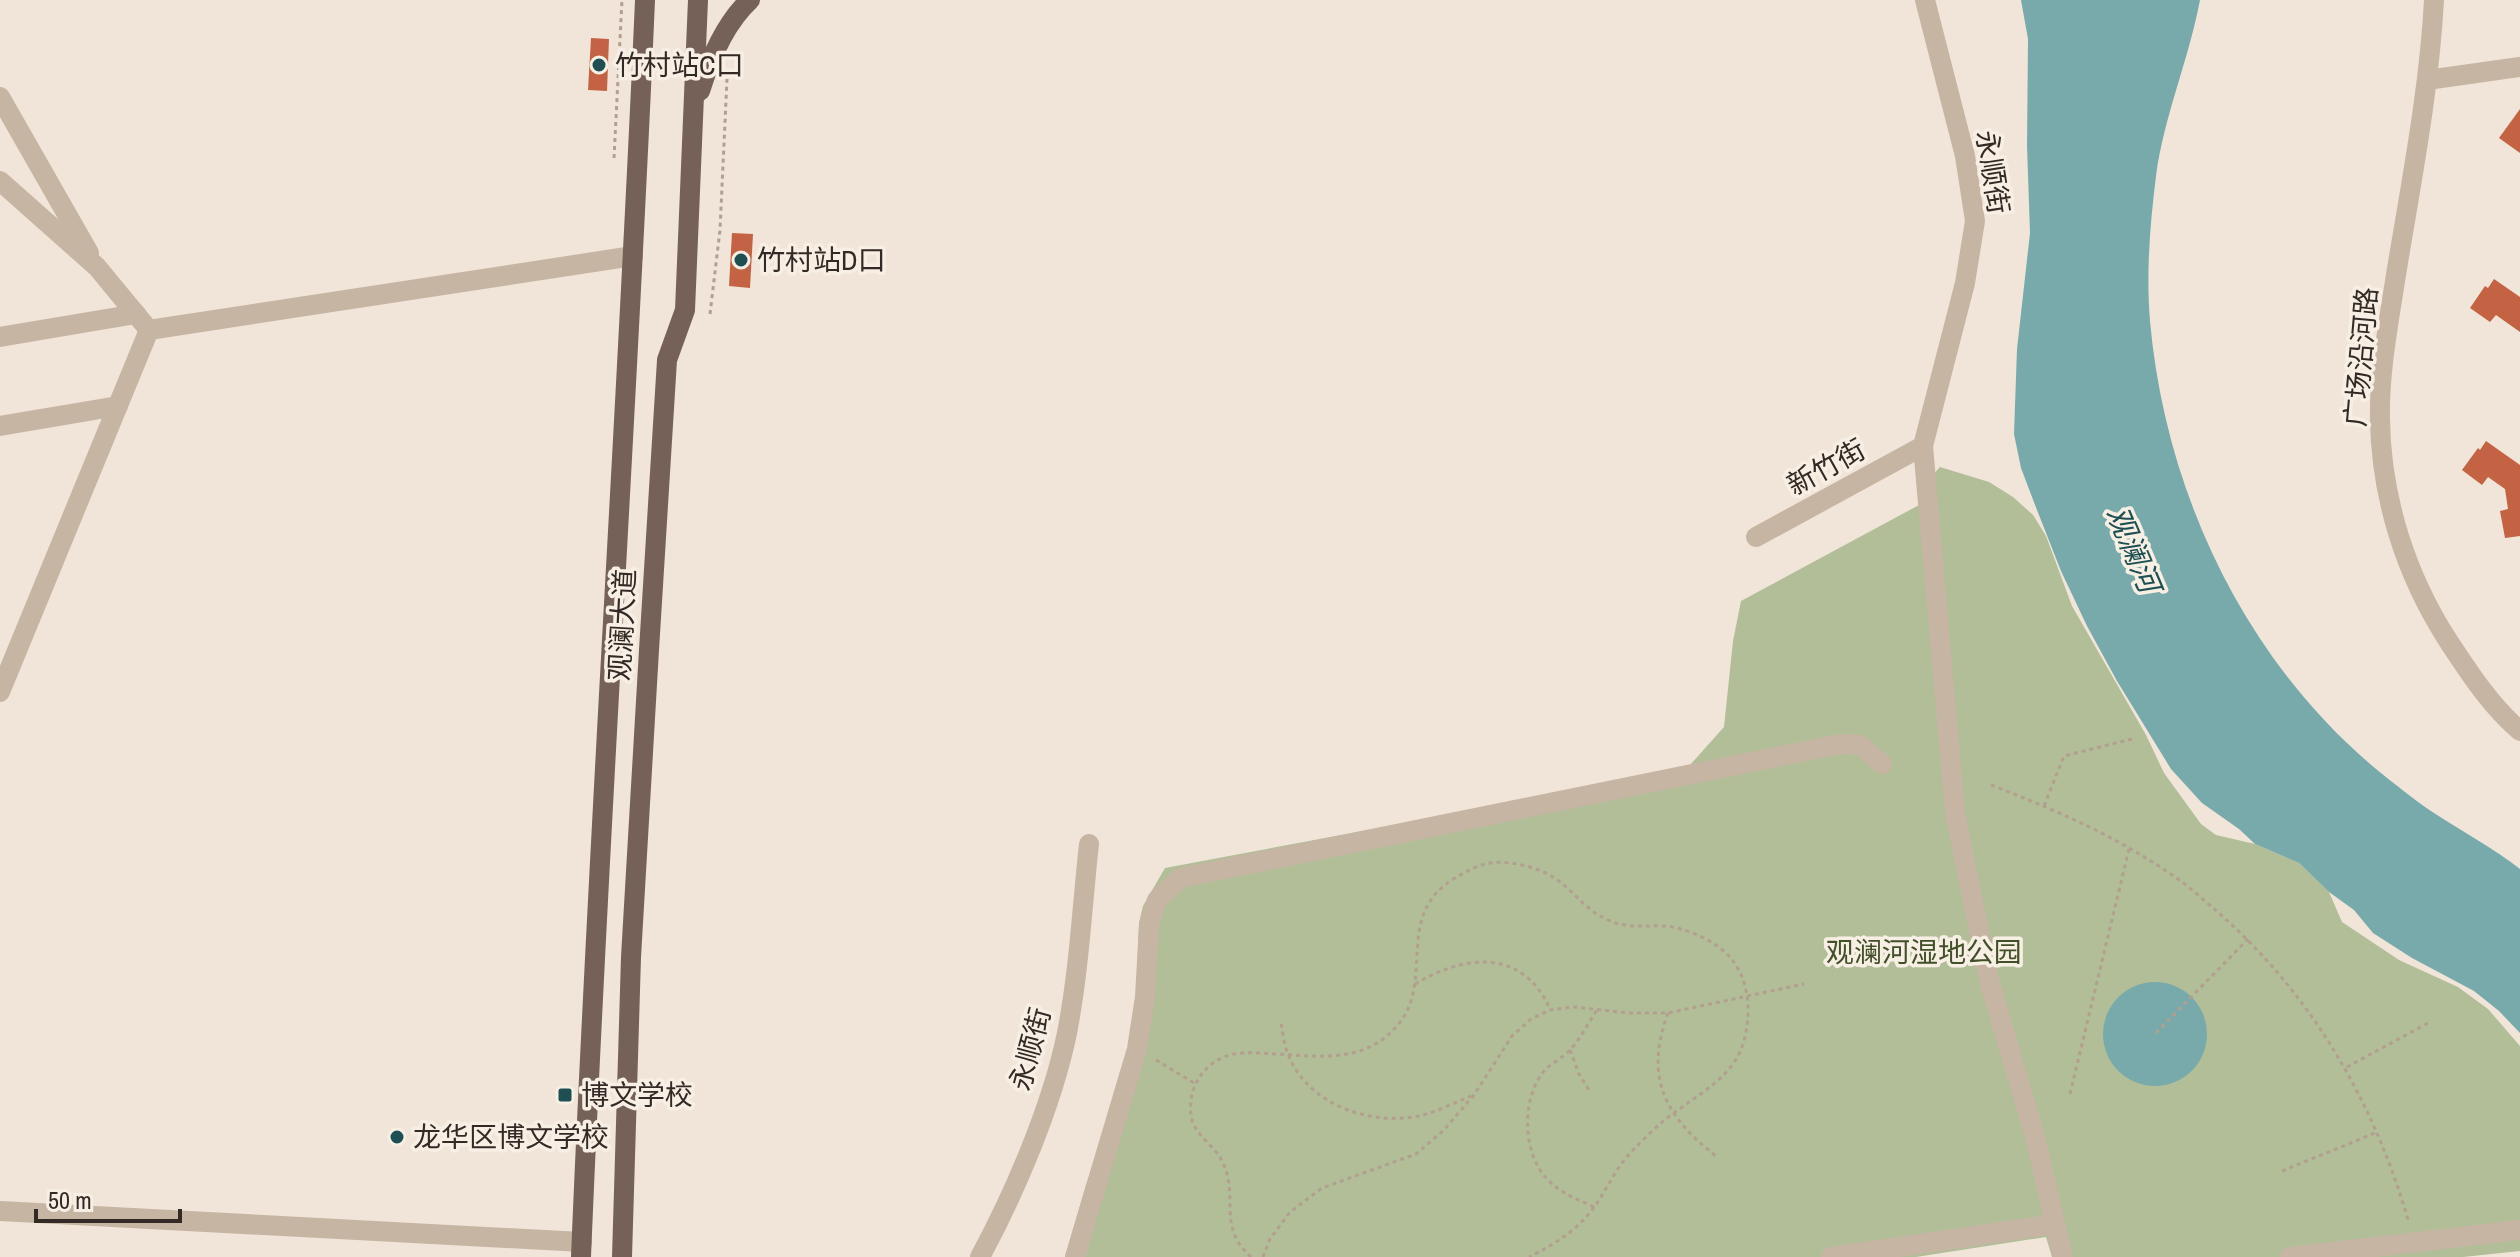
<svg xmlns="http://www.w3.org/2000/svg" width="2520" height="1257" font-family="'Archivo Narrow','Noto Sans SC',sans-serif">
<style>
.green{fill:#b1be98}
.water{fill:#78aaac}
.building{fill:#c36343}
.lines{fill:none;stroke-linecap:round;stroke-linejoin:round}
.path{stroke:#b39f8f;stroke-width:3;stroke-dasharray:4 4;stroke-linecap:butt}
.minor{stroke:#c7b5a4;stroke-width:20}
.major{stroke:#756157;stroke-width:20}
.poi-dot{fill:#1d4f53;stroke:#f8efe4;stroke-width:3}
.labels{text-anchor:middle;dominant-baseline:central;stroke-width:7;stroke-linejoin:round;paint-order:stroke}
.poi-label{font-size:28px;fill:#332a26;stroke:#f8efe4;text-anchor:start}
.street-label{font-size:28px;fill:#332a26;stroke:#f8efe4}
.park-label{font-size:28px;fill:#42502a;stroke:#f8efe4}
.water-label{font-size:30px;font-style:italic;fill:#1d4f53;stroke:#f8efe4}
</style>
<rect width="100%" height="100%" fill="#f0e5d8"/>
<path class="green" d="M1940,467L1989,482L2013,497L2033,515L2046,536L2072,606L2146,735L2164,773L2201,824L2216,835L2255,844L2299,863L2329,892L2342,922L2399,960L2458,987L2488,1009L2520,1046V1251L2463,1257H2052L2046,1237L1916,1257H1065L1086,1185L1109,1122L1127,1057L1136,1000L1139,923L1143,906L1165,868L1459,813L1690,765L1724,727L1733,641L1741,601L1932,498L1931,477Z"/>
<g class="water">
<path d="M2021,0H2200C2189,59 2164,116 2156,176C2150,224 2146,273 2150,321C2165,491 2244,659 2376,769C2395,784 2414,800 2434,813C2463,832 2493,848 2520,869V1033L2499,1011L2474,991L2412,958L2373,933L2354,910L2329,892L2299,863L2255,844L2239,829L2202,803L2171,769L2117,681L2087,626L2061,571L2037,510L2021,468L2014,434L2017,349L2030,233L2027,146L2028,39Z"/>
<circle cx="2155" cy="1034" r="52"/>
</g>
<g class="building">
<path d="M591,38L609,39L607,91L588,90Z"/>
<path d="M2520,109V153L2499,138Z"/>
<path d="M732,233L753,234L750,288L729,286Z"/>
<path d="M2494,279L2520,297V332L2496,315L2490,322L2470,308L2485,286L2488,288Z"/>
<path d="M2486,441L2520,465V536L2505,538L2500,511L2508,509L2505,489L2488,477L2482,485L2462,470L2478,448L2480,450Z"/>
</g>
<g class="lines">
<g class="path">
<path d="M614,158L622,0"/>
<path d="M710,314L720,230L727,79"/>
<path d="M1991,785C2056,810 2118,837 2175,877C2189,886 2201,898 2213,908C2310,991 2374,1101 2409,1223"/>
<path d="M2044,806L2064,756L2136,738"/>
<path d="M1415,984C1464,955 1522,947 1550,1009"/>
<path d="M1668,1013C1644,1079 1665,1116 1717,1157"/>
<path d="M1281,1024C1283,1033 1284,1045 1288,1054C1307,1104 1369,1126 1419,1116C1436,1112 1454,1103 1471,1096"/>
<path d="M2156,1033L2248,939"/>
<path d="M1570,1050L1579,1074L1591,1093"/>
<path d="M1156,1060L1194,1083"/>
<path d="M2347,1067L2428,1023"/>
<path d="M2070,1094L2129,849"/>
<path d="M2282,1171L2375,1133"/>
<path d="M1594,1207C1577,1199 1560,1193 1547,1179C1522,1153 1521,1097 1545,1070C1552,1063 1562,1058 1569,1051C1580,1040 1588,1023 1597,1010"/>
<path d="M1251,1257C1216,1226 1240,1196 1222,1161C1215,1146 1197,1137 1192,1120C1184,1087 1208,1054 1243,1053C1294,1051 1357,1072 1396,1027C1437,983 1392,915 1455,878C1466,872 1477,865 1490,863C1509,860 1537,867 1553,877C1574,890 1583,909 1608,920C1627,929 1645,925 1665,926C1686,928 1714,940 1729,956C1742,970 1748,990 1748,1009C1748,1068 1716,1082 1674,1113C1658,1124 1644,1139 1631,1152C1616,1168 1607,1189 1595,1206C1578,1230 1555,1244 1529,1257"/>
<path d="M1263,1257L1270,1239L1290,1212L1322,1188L1416,1154L1443,1131L1474,1095L1512,1036L1531,1019L1550,1010L1574,1007L1629,1013H1668L1804,984"/>
</g>
<g class="minor">
<path d="M1925,0L1965,156L1975,221L1965,283L1923,446L1955,813L1989,980L2035,1137L2063,1257"/>
<path d="M2434,0C2429,94 2410,188 2395,281C2388,327 2379,373 2380,419C2381,498 2406,576 2449,642C2470,674 2491,706 2520,731"/>
<path d="M2427,80L2520,67"/>
<path d="M0,97L89,253"/>
<path d="M0,181L97,267L149,330"/>
<path d="M0,337L136,314"/>
<path d="M0,426L118,406"/>
<path d="M1756,537L1923,446"/>
<path d="M0,692L149,330L633,256"/>
<path d="M0,1211L582,1242"/>
<path d="M980,1257C1015,1192 1052,1106 1067,1033C1079,971 1082,908 1089,844"/>
<path d="M1075,1257L1137,1049L1145,997L1149,925L1157,900L1180,878L1840,744L1860,745L1882,764"/>
<path d="M1831,1257L2055,1224"/>
<path d="M2290,1257L2520,1230"/>
</g>
<g class="major">
<path d="M700,91C710,59 725,23 750,0"/>
<path d="M581,1257C598,838 627,419 645,0"/>
<path d="M622,1257L631,957L649,650L667,360L685,310L698,0"/>
</g>
</g>
<g class="poi-dot">
<circle cx="599" cy="65" r="8"/>
<circle cx="741" cy="260" r="8"/>
<rect x="557" y="1087" width="16" height="16" rx="4"/>
<circle cx="397" cy="1137" r="8"/>
</g>
<g class="labels">
<g class="poi-label">
<text x="615" y="65">竹村站C口</text>
<text x="757" y="260">竹村站D口</text>
<text x="581" y="1095">博文学校</text>
<text x="413" y="1137">龙华区博文学校</text>
</g>
<g class="street-label">
<text transform="translate(1993 172) rotate(81)">永顺街</text>
<text transform="translate(2361 357) rotate(-85)">广场沿河路</text>
<text transform="translate(1826 467) rotate(-29)">新竹街</text>
<text transform="translate(622 625) rotate(-87)">观澜大道</text>
<text transform="translate(1030 1049) rotate(-75)">永顺街</text>
</g>
<g class="park-label">
<text x="1924" y="952">观澜河湿地公园</text>
</g>
<g class="water-label">
<text transform="translate(2134 549) rotate(67)">观澜河</text>
</g>
</g>
<path d="M36 1209v12h144v-12" fill="none" stroke="#332a26" stroke-width="4"/>
<text x="48" y="1209" font-size="24" fill="#332a26" stroke="#f8efe4" stroke-width="6" paint-order="stroke">50 m</text>
</svg>
